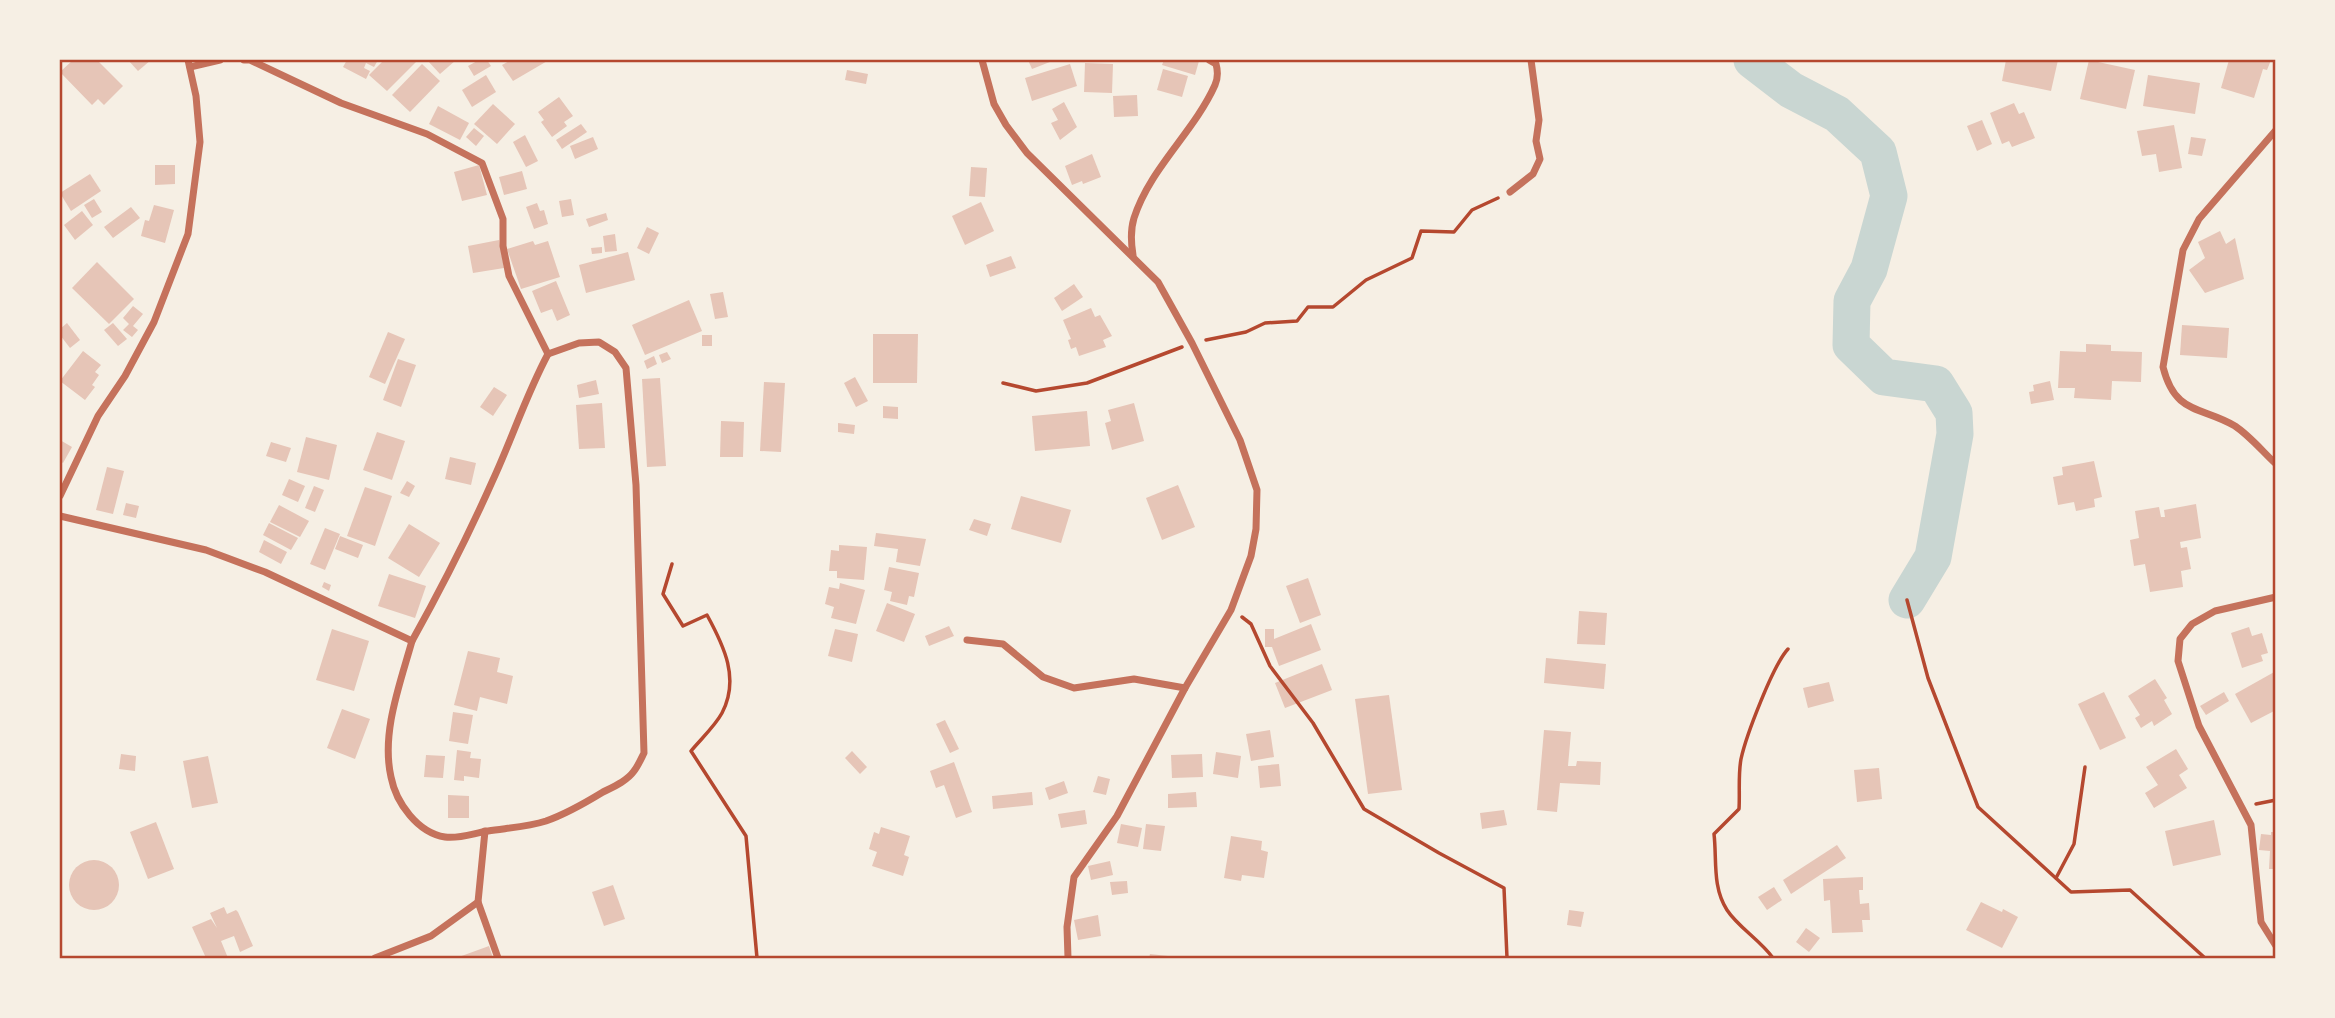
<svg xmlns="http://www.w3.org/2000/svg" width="2335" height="1018" font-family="Quicksand,sans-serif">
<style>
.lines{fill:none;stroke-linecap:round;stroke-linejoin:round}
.river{stroke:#c9d6d2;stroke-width:37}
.building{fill:#e6c5b7}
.path{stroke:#b5482f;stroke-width:3.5}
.minor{stroke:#c5725c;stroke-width:7}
.neatline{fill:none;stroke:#b5482f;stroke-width:2.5}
</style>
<rect width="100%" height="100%" fill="#f6efe4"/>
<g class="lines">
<path class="river" d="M1752,60L1791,90L1837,114L1878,152L1889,196L1869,269L1852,301L1851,345L1884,377L1936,384L1954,413L1955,434L1933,557L1907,600"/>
</g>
<g class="building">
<path d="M73,60H97L123,86L104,105L98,99L92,105L60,72Z"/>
<path d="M128,60H151L138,71Z"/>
<path d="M347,60H378L374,67L366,63L364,68L370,71L366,79L343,67Z"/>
<path d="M384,60H413L416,62L387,91L369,75Z"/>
<path d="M427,60H456L440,74Z"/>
<path d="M479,60H487L491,66L474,76L468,66Z"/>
<path d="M511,60H549L513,81L502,65Z"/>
<path d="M1028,60H1055L1032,69Z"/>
<path d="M1164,60H1194L1199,61L1195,75L1162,65Z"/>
<path d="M2006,60H2058L2051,91L2002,81Z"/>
<path d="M2089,60L2135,70L2126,109L2080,99Z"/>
<path d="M2229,60H2271L2267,70L2263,69L2254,98L2221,88Z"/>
<path d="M1085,63L1113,64L1112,93L1084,92Z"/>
<path d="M422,64L440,81L410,112L392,95Z"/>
<path d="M1070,64L1077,86L1032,101L1025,78Z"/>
<path d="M1163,69L1188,76L1182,97L1157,90Z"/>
<path d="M847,70L868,74L866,84L845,80Z"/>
<path d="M486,75L496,92L472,107L462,90Z"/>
<path d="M2148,75L2200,83L2195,114L2143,106Z"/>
<path d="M1137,95L1138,116L1114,117L1113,96Z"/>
<path d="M559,97L573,116L564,122L567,126L552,137L541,122L544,120L538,112Z"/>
<path d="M1064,102L1077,127L1060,140L1051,123L1058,120L1052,109Z"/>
<path d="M2014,103L2019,114L2024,112L2035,138L2012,147L2009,141L2002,144L1990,113Z"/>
<path d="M493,104L515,124L497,144L474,124Z"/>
<path d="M438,106L469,123L460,140L429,124Z"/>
<path d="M1982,120L1992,144L1977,151L1967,126Z"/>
<path d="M581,124L587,132L562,149L556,140Z"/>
<path d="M2174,125L2182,168L2159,172L2156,154L2142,156L2137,131Z"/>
<path d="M474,128L484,136L476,146L466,137Z"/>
<path d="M525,135L538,161L526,167L513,142Z"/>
<path d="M593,137L598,149L575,159L570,146Z"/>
<path d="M2191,137L2206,139L2202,156L2188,154Z"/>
<path d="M1092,154L1101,177L1083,184L1082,181L1072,185L1065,166Z"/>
<path d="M155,165H175V184L155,185Z"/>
<path d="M479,165L487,195L462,201L454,172Z"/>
<path d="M971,167L987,168L985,197L969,196Z"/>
<path d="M522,171L527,189L504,195L499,177Z"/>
<path d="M90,174L101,191L71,211L60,193Z"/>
<path d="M94,199L102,212L92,218L84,205Z"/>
<path d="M571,199L574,215L562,217L559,201Z"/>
<path d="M981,202L994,231L965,245L952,216Z"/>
<path d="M537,203L540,211L544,210L548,224L534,229L526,207Z"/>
<path d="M154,205L174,210L165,243L141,236L145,220L149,221Z"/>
<path d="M131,207L140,218L113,238L104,227Z"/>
<path d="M82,211L93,225L75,240L64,225Z"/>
<path d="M606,213L608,220L589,227L586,219Z"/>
<path d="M647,227L659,233L649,254L637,248Z"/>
<path d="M2220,231L2226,244L2235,238L2244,279L2205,293L2189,270L2205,258L2198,242Z"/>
<path d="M615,234L617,251L605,252L603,236Z"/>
<path d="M499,240L504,268L473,273L468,246Z"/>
<path d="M533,241L535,245L548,241L560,277L521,289L507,249Z"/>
<path d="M602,247V253L592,254L591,248Z"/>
<path d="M628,252L635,280L586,293L579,265Z"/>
<path d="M1011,256L1016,268L990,277L986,265Z"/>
<path d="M97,262L134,299L109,324L72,288Z"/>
<path d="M556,281L570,315L557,321L552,309L541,313L532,291Z"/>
<path d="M1074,284L1083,297L1062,311L1054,298Z"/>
<path d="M723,292L728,317L715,319L710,294Z"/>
<path d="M689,300L702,331L645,355L632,325Z"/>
<path d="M133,306L143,314L133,326L138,330L132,337L123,330L129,324L123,318Z"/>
<path d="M1091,308L1095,317L1100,315L1112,336L1103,340L1106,347L1079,356L1076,347L1071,349L1068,340L1071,339L1063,320Z"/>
<path d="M67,323L80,340L70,348L60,335V329Z"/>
<path d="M113,323L127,339L118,346L104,330Z"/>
<path d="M2182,325L2229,328L2227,358L2180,355Z"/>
<path d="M388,332L405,339L385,384L369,377Z"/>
<path d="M873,334H918L917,383H873Z"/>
<rect x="702" y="335" width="10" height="11"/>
<path d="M2086,344L2111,345V351L2142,352L2141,382L2112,381L2111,400L2074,398L2075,388H2058L2060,351L2086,352Z"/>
<path d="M83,351L101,365L95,372L99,375L92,385L95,387L85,400L60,381Z"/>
<path d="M667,352L671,359L662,363L659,355Z"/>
<path d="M654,356L657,364L647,369L644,361Z"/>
<path d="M398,359L416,365L401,407L383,400Z"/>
<path d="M855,377L868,401L856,407L844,383Z"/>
<path d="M660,378L666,466L647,467L642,379Z"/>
<path d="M596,380L599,394L579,398L577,385Z"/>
<path d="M2050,381L2054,400L2031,404L2029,392L2034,391L2033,385Z"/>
<path d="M764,382L785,383L781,452L760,451Z"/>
<path d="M494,387L507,395L493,416L480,407Z"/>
<path d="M602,403L605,448L579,449L576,405Z"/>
<path d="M1134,403L1144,441L1112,450L1105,423L1111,421L1108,410Z"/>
<path d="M883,406L898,407V419L883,418Z"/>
<path d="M1087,411L1090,446L1035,451L1032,416Z"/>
<path d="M721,421L744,422L743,457H720Z"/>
<path d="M838,423L855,425L854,434L838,432Z"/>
<path d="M377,432L405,441L392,480L363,470Z"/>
<path d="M306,437L337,445L329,480L297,472Z"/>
<path d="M60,440L72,447L63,463L60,461Z"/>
<path d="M271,442L291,448L286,462L266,456Z"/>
<path d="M450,457L476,463L471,485L445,479Z"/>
<path d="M2094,461L2102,497L2094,499L2095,507L2076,511L2074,502L2058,505L2053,477L2063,475L2062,467Z"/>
<path d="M107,467L124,471L113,514L96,510Z"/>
<path d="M289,479L305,486L298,502L282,495Z"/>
<path d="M407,481L415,486L409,497L400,493Z"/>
<path d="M1178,485L1195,527L1162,540L1146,498Z"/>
<path d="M314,486L324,490L315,512L305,508Z"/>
<path d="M365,487L392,496L375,546L347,536Z"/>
<path d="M1021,496L1071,510L1061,543L1011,529Z"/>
<path d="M126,503L139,506L136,518L123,515Z"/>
<path d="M2196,504L2201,538L2180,542L2181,548L2187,547L2191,569L2181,571L2183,587L2150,592L2145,564L2134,566L2130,540L2139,538L2135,511L2159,507L2161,517H2165L2164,510Z"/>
<path d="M279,505L309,521L300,537L270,522Z"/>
<path d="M974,519L991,524L987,536L969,530Z"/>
<path d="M269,523L298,538L291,550L263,535Z"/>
<path d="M409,524L440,543L419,577L388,558Z"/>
<path d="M325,528L340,534L325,570L310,564Z"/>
<path d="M876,533L926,539L920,566L896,562L898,549L874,546Z"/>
<path d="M340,536L363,545L358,558L335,549Z"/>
<path d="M264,540L287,552L281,564L259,552Z"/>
<path d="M839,545L867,547L864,580L837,578V571H829L831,550L839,551Z"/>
<path d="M889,567L919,573L914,597L909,596L907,605L890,601L892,592L884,590Z"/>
<path d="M389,574L426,586L415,618L378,606Z"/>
<path d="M1308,578L1321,615L1300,623L1286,586Z"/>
<path d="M324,582L331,585L329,591L322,587Z"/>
<path d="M840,583L865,590L856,624L831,618L834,607L825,604L829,587L839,589Z"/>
<path d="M887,603L915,614L904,642L876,631Z"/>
<path d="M1579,611L1607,613L1605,645L1577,644Z"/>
<path d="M1311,624L1321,650L1279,666L1272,647H1265V629H1274V639Z"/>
<path d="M949,626L954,636L929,646L925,636Z"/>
<path d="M2249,627L2252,636L2262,633L2268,653L2261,655L2263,661L2242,668L2231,633Z"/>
<path d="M332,629L369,641L354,691L316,680Z"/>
<path d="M835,629L858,634L852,662L828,656Z"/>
<path d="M468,651L500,658L497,672L513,676L507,704L480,697L477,711L454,705Z"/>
<path d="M1546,658L1606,664L1604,689L1544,683Z"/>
<path d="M1322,664L1332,690L1285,708L1275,683Z"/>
<path d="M2276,671V710L2251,723L2235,694Z"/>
<path d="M2155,679L2167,698L2164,700L2172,714L2154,726L2152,721L2141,728L2135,718L2140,715L2128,696Z"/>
<path d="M1829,682L1834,701L1808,708L1803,688Z"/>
<path d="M2104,692L2126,738L2100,750L2078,704Z"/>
<path d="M2224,692L2229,701L2206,715L2200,706Z"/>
<path d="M1389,695L1402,790L1368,794L1355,699Z"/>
<path d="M342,709L370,719L355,759L327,748Z"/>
<path d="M453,712L473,715L468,744L449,741Z"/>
<path d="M945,720L959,749L950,753L936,724Z"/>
<path d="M1270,730L1274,757L1251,761L1246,734Z"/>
<path d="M1544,730L1571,732L1568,766H1576L1577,761L1601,762L1600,785L1560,783L1557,812L1537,810Z"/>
<path d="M2176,749L2188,769L2179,775L2187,788L2154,808L2145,793L2158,785L2146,767Z"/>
<path d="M457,750L471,752L470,758L481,759L479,778L464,776V781L454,780Z"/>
<path d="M852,751L867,767L860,774L845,758Z"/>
<path d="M1216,752L1241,756L1238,778L1213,774Z"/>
<path d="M121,754L136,756L135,771L119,769Z"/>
<path d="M1202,754L1203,777L1172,778L1171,755Z"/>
<path d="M426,755L445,756L443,778L424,777Z"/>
<path d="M208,756L218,803L192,808L183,761Z"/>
<path d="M954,762L972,812L956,818L944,785L936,788L930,771Z"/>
<path d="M1279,764L1281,786L1260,788L1258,766Z"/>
<path d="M1879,768L1882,799L1857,802L1854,770Z"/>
<path d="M1098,776L1110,779L1106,795L1093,792Z"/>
<path d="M1064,781L1068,793L1049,800L1045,788Z"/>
<path d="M1032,792L1033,805L993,809L992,796Z"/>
<path d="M1196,792L1197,807L1168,808V794Z"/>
<path d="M448,795L469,796V818H448Z"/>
<path d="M1085,810L1087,824L1061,828L1058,814Z"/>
<path d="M1504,810L1507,825L1482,829L1480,813Z"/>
<path d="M2214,820L2221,855L2173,866L2165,831Z"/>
<path d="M156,822L174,869L148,879L130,832Z"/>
<path d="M1121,824L1142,828L1138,847L1117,843Z"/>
<path d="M1146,824L1165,826L1161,851L1143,849Z"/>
<path d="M881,827L910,836L904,855L909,857L903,876L872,866L877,852L869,849L874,832L879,834Z"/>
<path d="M2271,832H2276V869H2269L2270,851L2259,850L2261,834L2271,835Z"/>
<path d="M1231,836L1262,841L1261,850L1268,852L1264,878L1242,875L1241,881L1224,878Z"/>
<path d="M1837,845L1846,858L1791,894L1783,880Z"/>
<circle cx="94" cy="885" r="25"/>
<path d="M1110,861L1113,875L1091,880L1088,866Z"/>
<path d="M1863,877V890H1859L1860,904L1869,903L1870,920H1862L1863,932L1832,933L1830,900L1824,901L1823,879Z"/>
<path d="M1127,881L1128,893L1112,895L1110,882Z"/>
<path d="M613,885L625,919L604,926L592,892Z"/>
<path d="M1774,887L1782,900L1767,910L1758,897Z"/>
<path d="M1981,902L2002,912L2003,909L2018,917L2002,948L1966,930Z"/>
<path d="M224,907L227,914L236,910L238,912L253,946L240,952L234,936L221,941L228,958H206L192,927L211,919L217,928L210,913Z"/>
<path d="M1569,910L1584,912L1581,927L1567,925Z"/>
<path d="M1098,915L1101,936L1078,940L1074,920Z"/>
<path d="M1806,928L1820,938L1809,952L1796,942Z"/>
<path d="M489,946L493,958H456Z"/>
<path d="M1150,954L1177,957V958H1149Z"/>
</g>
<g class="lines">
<g class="path">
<path d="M1206,340L1246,332L1265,323L1297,321L1308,307H1333L1366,280L1412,258L1421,231L1454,232L1472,210L1498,198"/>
<path d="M1003,383L1036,391L1087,383L1182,347"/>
<path d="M672,564L663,594L683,626L707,615C724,646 740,679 722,713C715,726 701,739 691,751L746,836L757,958"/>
<path d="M1907,600L1928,678L1978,807L2071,892L2130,890L2205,958"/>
<path d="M1242,617L1251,624L1270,666L1313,723L1364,809L1439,853L1504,888L1507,958"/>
<path d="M2256,804L2276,800"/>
<path d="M2056,878L2074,844L2085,767"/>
<path d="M1773,958C1760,940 1738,927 1727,910C1712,887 1717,859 1714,834L1739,809C1740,793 1738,775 1741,759C1746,736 1773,665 1788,649"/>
</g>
<g class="minor">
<path d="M244,60H250L341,103L427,134L482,163L503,219V246L509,276L548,354C526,395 512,439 492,482C468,536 441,589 412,641"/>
<path d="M982,60L994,104L1006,125L1027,153L1158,282L1192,343L1240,440L1257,490L1256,529L1251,556L1231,610L1185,688L1117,816L1074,877L1067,927L1068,958"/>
<path d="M190,67L220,60"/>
<path d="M2276,130L2199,219L2183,250L2163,367C2175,415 2201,406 2235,426C2250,436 2263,452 2276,464"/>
<path d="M1510,192L1533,174L1540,159L1536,141L1539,120L1531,60"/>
<path d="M1133,255C1131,243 1130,231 1134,218C1150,168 1194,132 1215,85C1218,78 1218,71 1216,64L1209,60"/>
<path d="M60,496L98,416L125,376L154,322L188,234L200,142L196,96L188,60"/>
<path d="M60,516L206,550L265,572L412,641C400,684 381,733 391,777C396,803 418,833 445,837C460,839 474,833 488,831C507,828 527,827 546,821C566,814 585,803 603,792C613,787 627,781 634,771C638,766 641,759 644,753L636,485L626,368L615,352L599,342L579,343L548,354"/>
<path d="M2276,597L2215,611L2192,624L2180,639L2178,661L2199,726L2251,825L2261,922L2276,946"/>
<path d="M967,640L1003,644L1043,677L1074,688L1134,679L1185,688"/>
<path d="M478,902L498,958"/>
<path d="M375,958L431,936L478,902L485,831"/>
</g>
</g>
<rect width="2335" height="1018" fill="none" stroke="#f6efe4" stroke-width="122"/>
<rect x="61" y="61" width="2213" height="896" class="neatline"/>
</svg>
